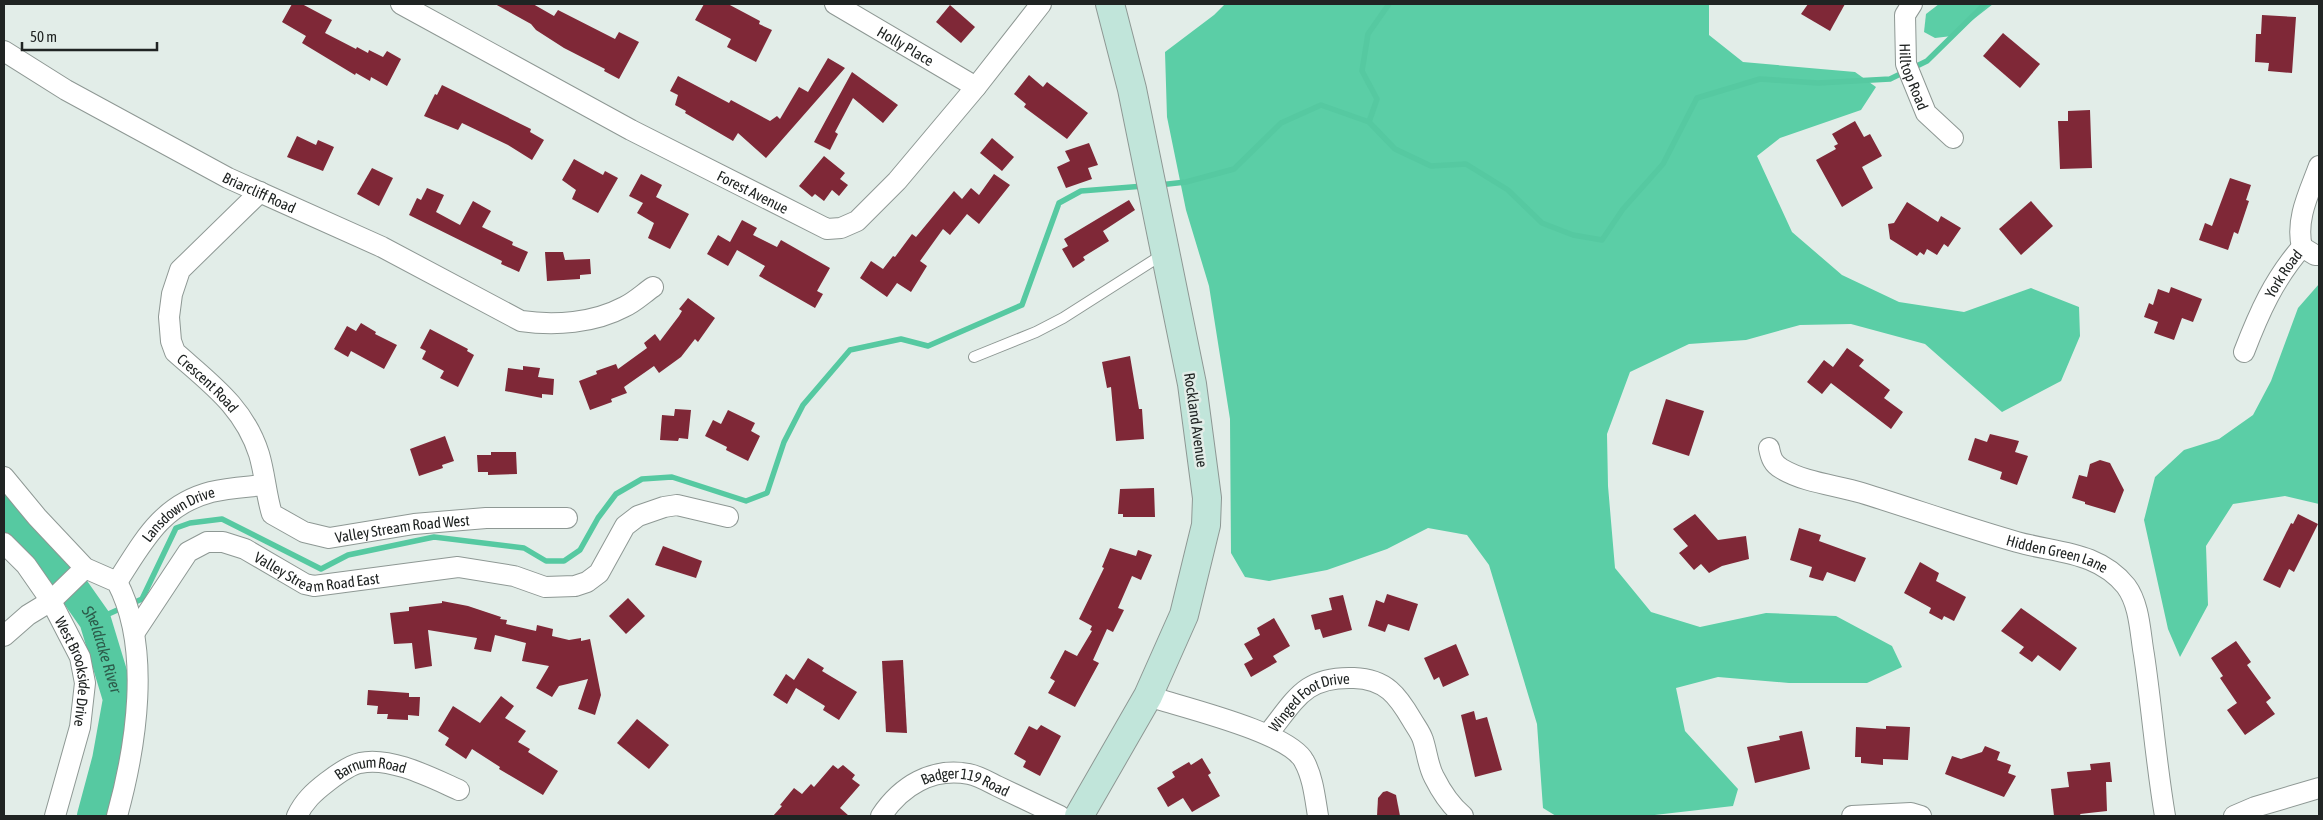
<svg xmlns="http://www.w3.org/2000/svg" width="2323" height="820" font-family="'Asap Condensed',sans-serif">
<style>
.forest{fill:#5bcea6}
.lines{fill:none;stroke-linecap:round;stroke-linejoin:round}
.stream{stroke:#56c9a1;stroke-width:5.5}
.river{stroke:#56c9a1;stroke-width:32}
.building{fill:#7f2837}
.lane-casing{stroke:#8e9894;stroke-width:12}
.street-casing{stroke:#8e9894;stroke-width:22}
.secondary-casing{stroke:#8e9894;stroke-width:30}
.lane{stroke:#fff;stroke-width:10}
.street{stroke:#fff;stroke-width:20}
.secondary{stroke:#c1e5da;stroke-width:28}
.labels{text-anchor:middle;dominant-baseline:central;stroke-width:5;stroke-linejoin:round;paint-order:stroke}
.street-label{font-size:15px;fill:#202423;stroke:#e2ede8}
.water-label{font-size:16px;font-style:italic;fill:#2c5b4a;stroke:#e2ede8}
</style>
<rect width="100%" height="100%" fill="#e2ede8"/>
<g class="forest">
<path d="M1225,4H1709V35L1743,62L1855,72L1876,87L1861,110L1780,138L1757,156L1792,232L1842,275L1899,302L1964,312L2031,288L2079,307L2080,336L2061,381L2002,412L1925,344L1851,324L1800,325L1746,340L1689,344L1630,372L1607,434L1608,486L1615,568L1651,612L1700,627L1766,613L1836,616L1892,646L1902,667L1867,683H1789L1718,677L1676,688L1685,731L1738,789L1733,806L1646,816H1556L1543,808L1537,724L1489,565L1467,535L1428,528L1387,549L1327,570L1269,581L1245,577L1231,553L1230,419L1209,286L1186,210L1167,117L1165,52L1214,15Z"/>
<path d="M1939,4H1993L1952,36L1935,38L1924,32L1926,14Z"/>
<path d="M2319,284V504L2285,496L2233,504L2206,546L2208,605L2180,657L2168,629L2144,520L2155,477L2184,450L2219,439L2253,415L2271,381L2298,308Z"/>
</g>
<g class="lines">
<g class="stream">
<path d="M1369,122L1377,99L1362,71L1368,34L1389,4"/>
<path d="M1159,185L1186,182L1234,169L1281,123L1321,105L1369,122L1395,149L1431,166L1466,164L1508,190L1542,223L1573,235L1602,240L1623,209L1663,164L1697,98L1760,79L1818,83L1890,79L1927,61L1985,4"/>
<path d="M95,620L142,599L176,528L190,523L222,519L321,569L348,555L434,537L524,548L546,561H564L580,550L598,518L616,494L642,479L672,477L746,501L767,493L784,442L803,405L850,350L901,339L928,346L1022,305L1059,203L1081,191L1144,186"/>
</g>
<path class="river" id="s1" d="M4,509L57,566L95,620L119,699L108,760L93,816"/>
</g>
<g class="building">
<path d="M292,4H302L332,20L325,33L356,49L357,47L368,53L369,50L383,57L387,51L401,59L387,86L371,77L370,81L356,73L355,75L302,43L306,36L282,22Z"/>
<path d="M495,4H533L554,16L558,10L615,39L619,32L639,42L619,79L604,71L605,69L564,48L536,30L531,24Z"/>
<path d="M704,4H728L760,21L759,24L772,30L756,62L727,47L731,39L695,20Z"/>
<path d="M1808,4H1845L1830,31L1801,14Z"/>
<path d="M950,5L975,27L961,43L936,22Z"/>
<path d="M2262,15L2296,17L2292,73L2268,71L2269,63L2255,62L2256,34H2261Z"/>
<path d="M2003,33L2040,64L2020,88L1983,56Z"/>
<path d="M828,58L845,68L766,158L738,133L733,141L685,113L686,111L675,105L678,95L670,91L678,76L729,103L731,100L770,121L777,116L780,119L799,87L808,92Z"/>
<path d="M852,72L898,105L883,123L853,98L835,132L838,134L830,150L814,142Z"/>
<path d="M1029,75L1043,87L1047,82L1088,113L1067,139L1024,107L1026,104L1014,94Z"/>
<path d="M442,85L531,129L530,132L544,140L532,160L508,145L462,123L458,130L424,116L435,94L437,95Z"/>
<path d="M2090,110L2092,168L2060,169L2058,121H2068V111Z"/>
<path d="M1855,121L1864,137L1870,134L1882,156L1862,167L1873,188L1842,207L1816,160L1836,149L1834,146L1838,144L1832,134Z"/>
<path d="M297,136L316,145L318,140L334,147L323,171L287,157Z"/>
<path d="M992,138L1014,157L1002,171L980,153Z"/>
<path d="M1089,143L1098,165L1088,168L1092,179L1066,188L1057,167L1070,161L1065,151Z"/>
<path d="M824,156L845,173L840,179L848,185L839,196L832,190L824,201L815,194L812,197L799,186Z"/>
<path d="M574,159L603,175L605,171L618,178L598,213L572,199L576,190L562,180Z"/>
<path d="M372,168L393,178L379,206L357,194Z"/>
<path d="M641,174L662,185L656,197L689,214L670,249L648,238L654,223L637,213L643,203L629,196Z"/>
<path d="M994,174L1010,185L979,224L967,214L950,235L943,229L920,261L927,266L911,292L897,283L887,297L860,278L871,261L883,269L893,256L895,257L912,234L916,237L954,191L962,199L971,188L979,195Z"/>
<path d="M2230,178L2251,185L2246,200L2249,201L2238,234L2234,232L2228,250L2199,240L2205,223L2212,226Z"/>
<path d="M427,188L444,195L436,212L460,225L473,201L491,211L482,227L513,242L512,245L528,252L519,272L501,264L502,261L409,215L417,198L421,200Z"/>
<path d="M1129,200L1135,210L1103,231L1109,241L1083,257L1085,260L1073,268L1062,249L1068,246L1064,239Z"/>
<path d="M2031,201L2053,226L2021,255L1999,229Z"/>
<path d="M1907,202L1938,222L1941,216L1961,228L1948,247L1944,244L1937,255L1927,249L1924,255L1920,252L1917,256L1890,239L1888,224L1894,223Z"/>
<path d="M742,220L757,228L753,235L777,247L781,240L830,268L817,291L823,294L815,308L759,276L765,266L737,250L728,266L707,254L718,235L730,242Z"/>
<path d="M545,252H563L565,260L590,259L591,274L580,275V279L547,281Z"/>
<path d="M2171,287L2202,299L2193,322L2182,318L2174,340L2154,333L2158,322L2144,317L2149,303L2153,305L2158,289L2169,293Z"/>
<path d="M688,298L715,318L698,342L695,339L681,357L659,373L654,366L624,387L627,393L611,399L612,402L590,410L579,381L597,374L596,371L616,364L618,369L647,348L644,343L655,334L660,341L679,316L682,311L679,309Z"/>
<path d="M361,323L376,332L375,334L397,345L384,369L351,351L348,357L334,349L347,326L356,331Z"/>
<path d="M430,329L468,349L467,351L474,355L458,387L440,378L444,371L422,359L426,351L420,348Z"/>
<path d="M1847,348L1864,360L1859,366L1890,390L1884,398L1903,412L1891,429L1831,383L1822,394L1807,382L1824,360L1833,367Z"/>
<path d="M1130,356L1139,409H1142L1144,439L1116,441L1111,387L1107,388L1102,362Z"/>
<path d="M523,366L540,368L538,377L554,379L553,395L542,394V398L505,391L508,368L523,370Z"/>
<path d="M1666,399L1704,411L1689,456L1652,444Z"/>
<path d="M675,409L691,410L688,439L679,438L678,441L660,440L662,415L674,416Z"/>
<path d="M728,410L755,423L751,431L760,436L748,461L726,450L727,447L705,436L713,420L721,424Z"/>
<path d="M1990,434L2019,441L2015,452L2028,456L2017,485L2000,479L2002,472L1968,460L1975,438L1987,442Z"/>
<path d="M445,436L454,461L442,465L443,468L419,476L410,449Z"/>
<path d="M491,452H516L517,474L488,475V472H478L477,455H491Z"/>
<path d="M2100,460L2110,463L2124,490L2115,513L2085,504V502L2072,498L2079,475L2087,477L2090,464Z"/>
<path d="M1154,488L1155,517H1123V514H1118L1120,489Z"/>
<path d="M1695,514L1718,540L1746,536L1749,559L1722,566L1709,573L1701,564L1694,570L1679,553L1688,546L1673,529Z"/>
<path d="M2298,514L2318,524L2294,572L2289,569L2280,588L2263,580L2291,523L2293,524Z"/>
<path d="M1799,528L1821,535L1819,541L1866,558L1855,582L1827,572L1823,581L1809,577L1812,567L1790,560Z"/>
<path d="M663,546L702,561L696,578L655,565Z"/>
<path d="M1110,548L1136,556L1138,550L1152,555L1141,580L1132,576L1118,608L1124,610L1113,632L1107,629L1093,660L1099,663L1075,707L1048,693L1055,681L1050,678L1065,650L1077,656L1092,631L1090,630L1092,626L1079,619L1104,568L1102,567Z"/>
<path d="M1920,562L1939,573L1936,581L1966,597L1954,621L1944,616L1942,620L1929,613L1931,608L1904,593Z"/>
<path d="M1387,594L1418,604L1409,631L1388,624L1385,632L1368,626L1376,600L1384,603Z"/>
<path d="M1343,595L1352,630L1323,638L1320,629L1315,630L1311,615L1332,610L1329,598Z"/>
<path d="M628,598L645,616L626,634L609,616Z"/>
<path d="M442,601L468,606L501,617L500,619L507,620L506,624L536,631L537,625L553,629L552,636L569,640L581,638V641L590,639L601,695L595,715L578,709L588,679L559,686L552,697L536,688L549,666L522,661L526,643L495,635L491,652L474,649L477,638L428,630L432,666L415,669L412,643L394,644L390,613L409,611V607L442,603Z"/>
<path d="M2021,608L2077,648L2060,671L2038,655L2032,662L2019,653L2024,647L2001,631Z"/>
<path d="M1274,618L1290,646L1273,656L1277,662L1251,677L1244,664L1253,659L1244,644L1260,635L1257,628Z"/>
<path d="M2236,641L2251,662L2247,665L2271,698L2266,702L2275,714L2245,735L2227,710L2237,703L2220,678L2223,676L2211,658Z"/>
<path d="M1456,644L1469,675L1443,687L1439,677L1434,680L1424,658Z"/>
<path d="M808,658L824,668L822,671L857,692L839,720L823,710L825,706L796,688L787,704L773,695L786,674L794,680Z"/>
<path d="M903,660L907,733L886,732L882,661Z"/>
<path d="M368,690L409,693V697H420L419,716L408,715V720L387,719L388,714H377L378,706L367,705Z"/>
<path d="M501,696L514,706L505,718L526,731L518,742L530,749L528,752L558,771L543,795L499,769L500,767L472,749L466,759L445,745L449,738L438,731L453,706L480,723Z"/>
<path d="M1474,711L1476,720L1487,717L1502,770L1475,777L1461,715Z"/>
<path d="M637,719L669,745L649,769L617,743Z"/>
<path d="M1041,725L1061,736L1040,776L1023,767L1026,761L1014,754L1029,726L1037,730Z"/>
<path d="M1886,726L1910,727L1908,760L1883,759V765L1861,763V757H1855L1856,727L1886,729Z"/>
<path d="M1802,731L1810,769L1755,783L1747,747L1780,740L1779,736Z"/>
<path d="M1985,746L2000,752L1997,760L2011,765L2008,773L2016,776L2004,797L1945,774L1952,756L1961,759L1982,752Z"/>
<path d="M1202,758L1211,773L1208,775L1220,796L1192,812L1183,798L1168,807L1157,788L1175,777L1172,772L1189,762L1191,765Z"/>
<path d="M2110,762L2112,782H2106L2107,811L2080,814L2081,816H2054L2051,789L2069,787L2067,772L2091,770L2090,764Z"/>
<path d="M833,765L838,769L843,765L855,775L852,779L860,785L840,808L849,816H773L782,806L780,805L794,788L802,794L811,784L814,787Z"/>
<path d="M1387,791L1396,795L1400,816H1377L1378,798L1383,792Z"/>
</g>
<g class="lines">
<g class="lane-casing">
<path id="lane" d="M974,357L1036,332L1063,318L1165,253"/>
</g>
<g class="street-casing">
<g id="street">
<path id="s2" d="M401,4L631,130L827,229L841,228L857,221L897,181L976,87L1041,4"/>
<path id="s3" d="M835,4L976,87"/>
<path id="s4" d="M1912,4L1905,15L1906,64L1926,113L1953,138"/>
<path id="s5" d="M4,51L66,90L228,178L382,247L521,321C555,326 594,323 624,307C635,302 644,293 653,287"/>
<path id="s6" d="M260,192L180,270L172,294L169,317L171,341L175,352C211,384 244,407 259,454C265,474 266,495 272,514L304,532L329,538L414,524L486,518H567"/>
<path d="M2302,247C2295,219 2310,191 2319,166"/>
<path d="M2302,247L2315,255H2319"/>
<path id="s7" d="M2244,352C2259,313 2274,279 2302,247"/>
<path id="s8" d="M1769,448C1771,458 1773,464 1782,469C1806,483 1836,485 1862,493C1914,509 1964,527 2017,542C2056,553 2098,551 2126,586C2140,605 2140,633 2144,655C2152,709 2156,763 2165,816"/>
<path d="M4,477L37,517L85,568L117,582C152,648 136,747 117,816"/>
<path id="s9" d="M4,543L26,565L51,601L80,657L85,683L80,727L55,816"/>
<path id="s10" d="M117,582C143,542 161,505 211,492C228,488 247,487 264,485"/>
<path id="s11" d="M135,632L188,552L207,542H223L245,549L305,584L314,586L458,567L514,576L545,587L575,586L587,582L599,573L625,526L638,516L664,507L677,505L728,517"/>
<path d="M4,636L28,615L51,601L85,568"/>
<path d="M1148,696C1181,707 1289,732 1304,761C1313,777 1315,798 1318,816"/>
<path id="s12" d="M1268,734C1296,699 1305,676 1354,678C1386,679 1398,696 1412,720C1416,727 1421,733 1423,740C1427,752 1428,766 1434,777C1441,791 1451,806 1463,816"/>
<path id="s13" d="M297,816C304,801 314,792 327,782C335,776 349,765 360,763C390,756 432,778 459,790"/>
<path id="s14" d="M881,816C901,786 932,767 969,774C979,776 989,782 997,786C1018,796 1039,806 1060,816"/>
<path d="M1852,816L1911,813L1921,816"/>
<path d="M2234,816L2255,807L2319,788"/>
</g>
</g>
<g class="secondary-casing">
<path id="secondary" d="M1079,816L1148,696L1184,615L1206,525L1207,498L1192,384L1132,89L1110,4"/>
</g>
<use href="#lane" class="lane"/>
<use href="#street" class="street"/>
<use href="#secondary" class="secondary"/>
</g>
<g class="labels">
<g class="street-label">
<text stroke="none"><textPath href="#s3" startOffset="82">Holly Place</textPath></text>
<text stroke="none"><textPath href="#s4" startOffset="76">Hilltop Road</textPath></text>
<text stroke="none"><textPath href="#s5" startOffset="292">Briarcliff Road</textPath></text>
<text stroke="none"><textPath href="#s2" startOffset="399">Forest Avenue</textPath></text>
<text stroke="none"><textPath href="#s7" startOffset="88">York Road</textPath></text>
<text stroke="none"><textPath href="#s6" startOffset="241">Crescent Road</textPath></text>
<text transform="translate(1196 420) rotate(82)">Rockland Avenue</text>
<text stroke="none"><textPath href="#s10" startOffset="94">Lansdown Drive</textPath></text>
<text stroke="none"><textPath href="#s6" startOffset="528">Valley Stream Road West</textPath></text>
<text stroke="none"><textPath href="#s8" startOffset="314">Hidden Green Lane</textPath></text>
<text stroke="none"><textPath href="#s11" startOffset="235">Valley Stream Road East</textPath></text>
<text stroke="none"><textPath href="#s9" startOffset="151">West Brookside Drive</textPath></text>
<text stroke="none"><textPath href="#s12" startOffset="55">Winged Foot Drive</textPath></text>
<text stroke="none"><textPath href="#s13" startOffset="94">Barnum Road</textPath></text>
<text stroke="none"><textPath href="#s14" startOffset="101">Badger 119 Road</textPath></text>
</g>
<g class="water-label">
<text stroke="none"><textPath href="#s1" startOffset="174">Sheldrake River</textPath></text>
</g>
</g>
<rect width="2323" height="820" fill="none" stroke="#202423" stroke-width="10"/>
<path d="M22 42v8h135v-8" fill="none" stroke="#202423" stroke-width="2.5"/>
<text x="30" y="42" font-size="15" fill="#202423" stroke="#e2ede8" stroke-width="4" paint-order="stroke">50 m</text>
</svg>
